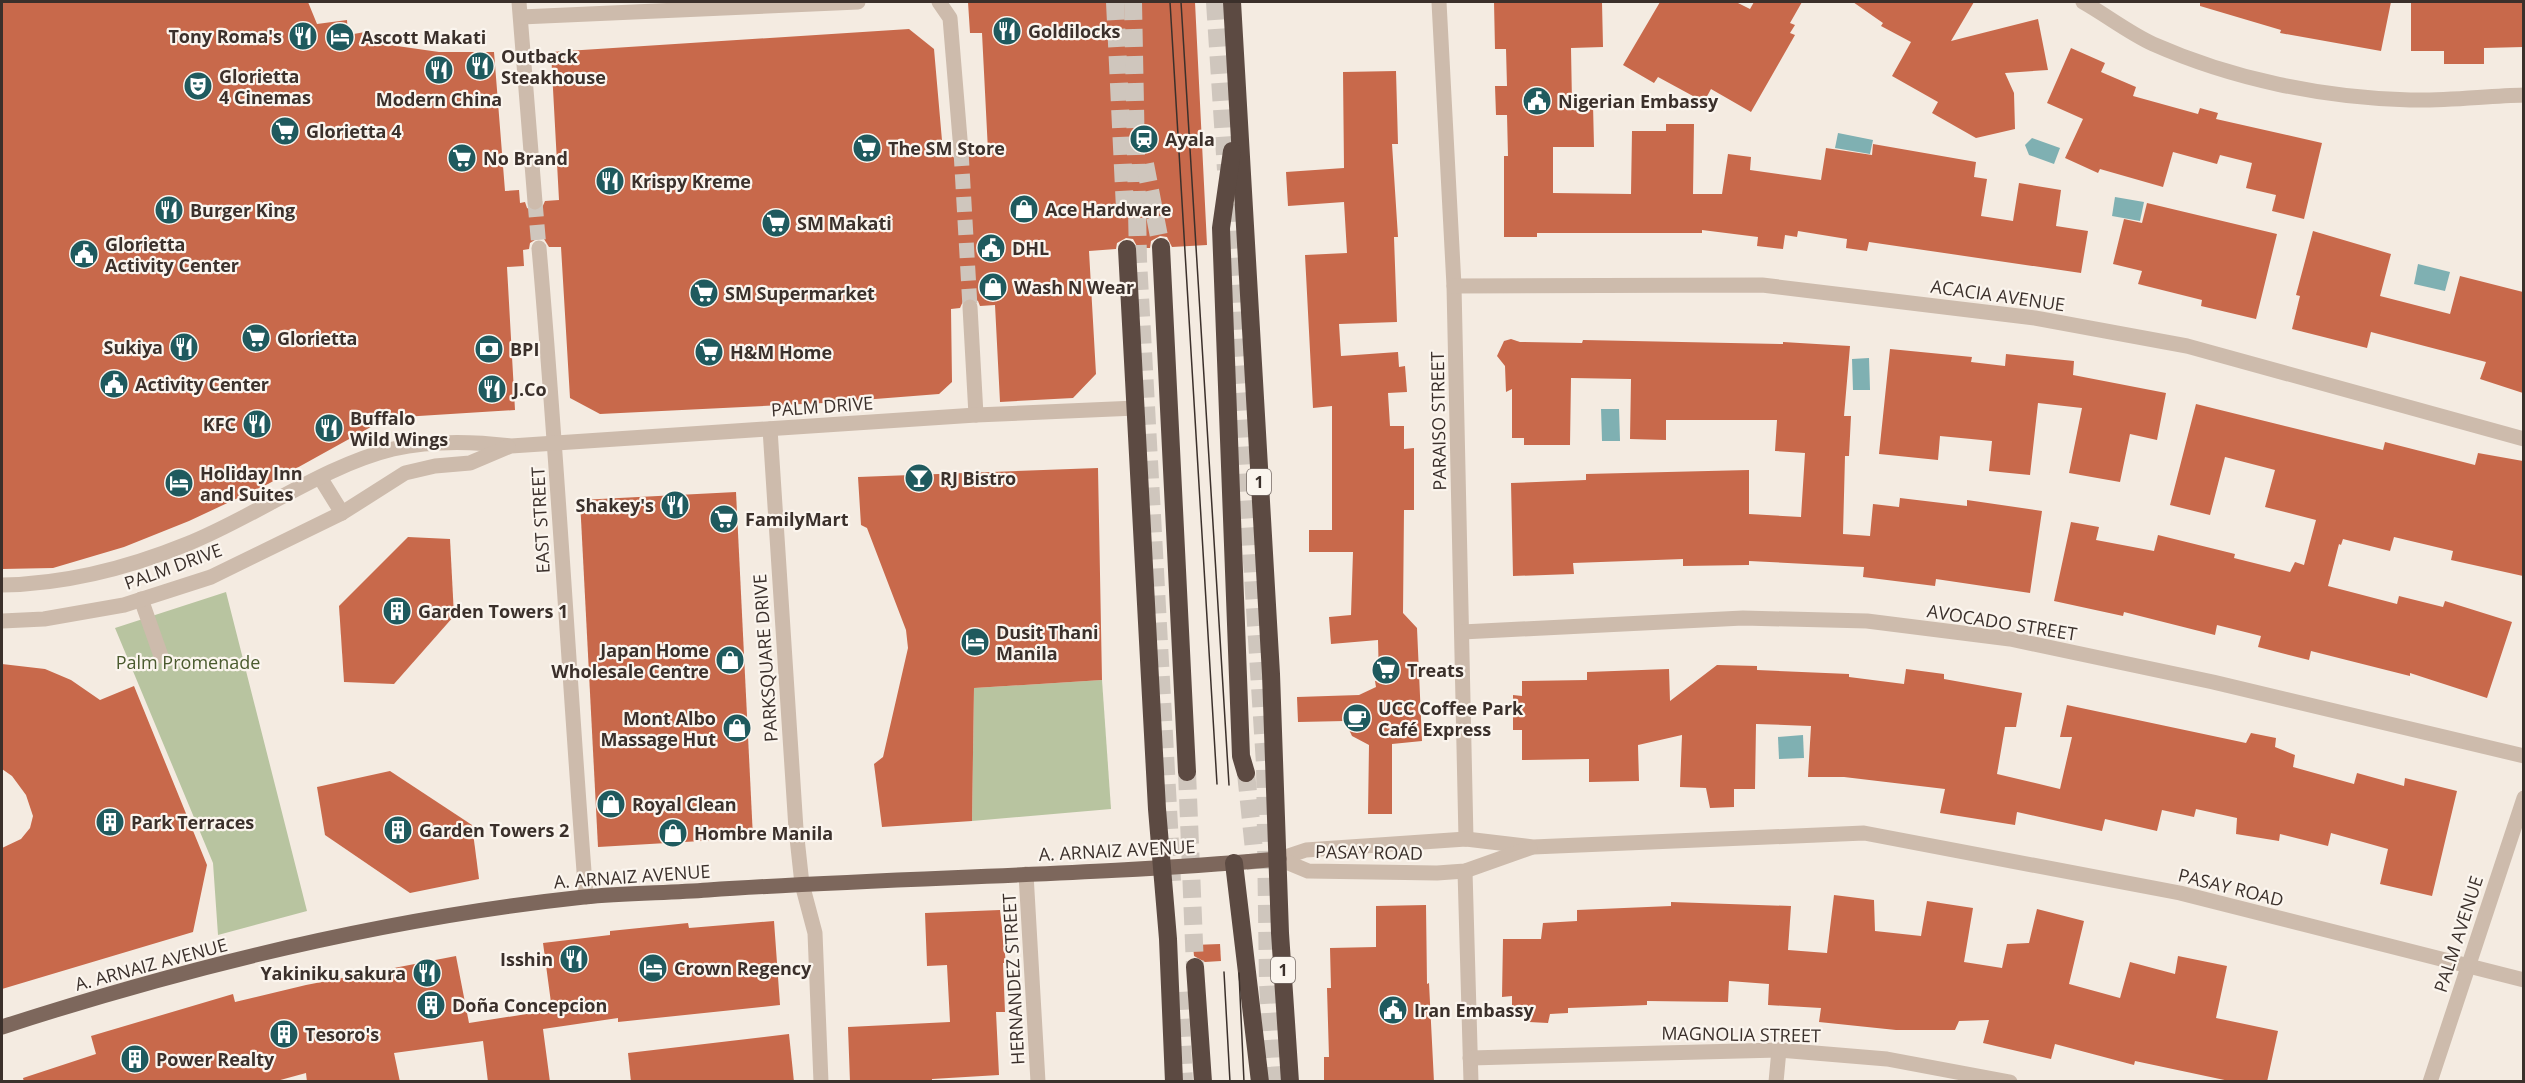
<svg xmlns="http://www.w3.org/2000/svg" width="2525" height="1083" font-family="'Open Sans',sans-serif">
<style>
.green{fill:#b8c4a0}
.water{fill:#7fb0b2}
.building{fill:#c8694b}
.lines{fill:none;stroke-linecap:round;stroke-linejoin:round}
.minor-tunnel{stroke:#cfc6bd;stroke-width:15;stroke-dasharray:15 8;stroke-linecap:butt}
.highway-tunnel{stroke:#cfc6bd;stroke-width:18;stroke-dasharray:18 9;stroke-linecap:butt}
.minor{stroke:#cdbbac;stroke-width:15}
.major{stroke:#7d675c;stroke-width:15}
.highway{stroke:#5c4a42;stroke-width:18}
.tram{stroke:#3b302b;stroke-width:1.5}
.labels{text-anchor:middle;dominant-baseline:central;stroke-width:4.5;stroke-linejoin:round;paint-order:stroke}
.shield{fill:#fbf5ee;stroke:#756b66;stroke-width:1.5}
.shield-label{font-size:16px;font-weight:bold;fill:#3b302b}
.poi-label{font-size:18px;font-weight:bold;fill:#3b302b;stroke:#fbf5ee;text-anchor:start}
.street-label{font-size:18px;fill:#3b302b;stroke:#fbf5ee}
.park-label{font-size:18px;fill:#4a5a2e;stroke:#fbf5ee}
</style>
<rect width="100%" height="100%" fill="#f4ebe1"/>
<g class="green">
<path d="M226,592L307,911L218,935L213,863L115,628Z"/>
<path d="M1102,680L1111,809L972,821L974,688Z"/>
</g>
<g class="water">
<path d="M1838,133L1873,140L1870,154L1835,148Z"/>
<path d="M2032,138L2060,148L2054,164L2029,155L2025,145Z"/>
<path d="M2115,197L2144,202L2140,221L2112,216Z"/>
<path d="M2418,264L2450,272L2445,291L2414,284Z"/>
<path d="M1869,358L1870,390H1853L1852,359Z"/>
<path d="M1601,409H1619L1620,441H1602Z"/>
<path d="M1803,735L1804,758L1779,759L1778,737Z"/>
</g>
<g class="building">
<path d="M2,2H308L317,24L347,20L348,35L365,32L366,41L384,40L383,44L439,52H494L505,191L519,190L520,203L525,202L527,208L535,212L541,210L545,201L559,200L551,52L909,29L934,49L943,152H951L953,157L961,161L967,159L971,151H988L982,33H970L968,2H1195L1207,245L1172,247L1167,237L1160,236L1151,241L1150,248H1138L1133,239L1126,238L1117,243L1116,249L1089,251L1096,374L1073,398L1000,402L995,305L980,306L978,301L970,297L964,299L960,308L951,309L952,382L939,394L824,403L600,414L570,398L561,247H549L544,239L538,238L530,243L529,249L523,250L524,266L507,267L515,410L387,418L268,484L189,521L124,547L53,568L2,569Z"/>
<path d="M1494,2H1602L1603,47L1571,48L1572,104H1593L1594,147H1553V193L1631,194L1632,131H1666V124H1694L1693,194H1722L1728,154L1751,157L1750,170L1821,180L1826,148L1872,155L1873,144L1976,162L1974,177L1987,179L1981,216L2013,221L2019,183L2061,190L2056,226L2088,231L2081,273L1869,242L1867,251L1846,248L1847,239L1798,231L1797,237L1785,235L1783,249L1757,246L1758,237L1702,230V233H1537V237H1504V156H1508L1507,115H1496L1495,86H1507L1506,49H1495Z"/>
<path d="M1660,2H1736L1750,9L1754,2H1802L1790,23L1795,25L1790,33L1795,35L1751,112L1711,89L1704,102L1658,77L1654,83L1623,65Z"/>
<path d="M1853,2H1974L1951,41L2038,19L2048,70L2005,73L2014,93L2015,129L1976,138L1932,113L1938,102L1892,76L1911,42L1881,26L1883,23Z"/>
<path d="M2200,2H2391L2381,51L2280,33L2281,30L2200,6Z"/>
<path d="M2411,2H2523V47L2484,48V64H2444V51H2411Z"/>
<path d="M2071,48L2105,63L2101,72L2136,87L2133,96L2198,114L2200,108L2218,113L2216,119L2322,143L2304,219L2272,211L2276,195L2246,188L2252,163L2220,155L2217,164L2173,152L2163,187L2100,169L2098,173L2065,158L2083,119L2047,103Z"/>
<path d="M1396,71L1398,144H1392L1398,237H1394L1397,322L1339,324L1341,356L1398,352L1399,367L1405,366L1407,392L1388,393L1390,426H1404V449L1414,448V510H1404L1403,613L1417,628L1422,741L1392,744V814H1368L1369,745L1352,736L1345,721L1298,722L1297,697L1359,695L1376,687L1375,681L1379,680L1378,640L1331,644L1329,617L1351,615L1353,552H1309V530H1332V406L1313,408L1305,255L1347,253L1344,202L1288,206L1286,172L1344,168L1343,72Z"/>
<path d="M2147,203L2277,234L2256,319L2201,306L2202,300L2138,284L2142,271L2113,264L2124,219L2142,223Z"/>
<path d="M2313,231L2391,254L2380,296L2450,314L2460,276L2523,292V393L2480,379L2486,362L2371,332L2367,348L2292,329L2300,296L2296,295Z"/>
<path d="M1511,339L1520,342L1582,343L1583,340L1783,344V342L1850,346L1844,416H1851L1849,456H1845L1843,534L1870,536L1873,504L1899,507L1900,498L1967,506V500L2042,511L2030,593L1936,579L1935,586L1863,577L1864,567L1749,561V565L1683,566V559L1573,563L1574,574L1513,576L1511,483L1586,480V474L1749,470V514L1801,517L1805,453L1775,451L1777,420H1666V440L1630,439L1631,379L1571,378L1570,445H1524V438H1512V389L1506,392L1505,366L1497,356L1504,341Z"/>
<path d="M1890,349L1972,357L1971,362L2005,366L2006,354L2074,361L2073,375L2166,393L2157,440L2130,434L2120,482L2069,473L2082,408L2038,403L2030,475L1989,471L1992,441L1940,436L1938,460L1879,454Z"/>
<path d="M2196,404L2383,450L2385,442L2475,465L2478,453L2523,461V576L2451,560L2453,551L2394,537L2390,551L2343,539L2341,545L2339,544L2328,586L2397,604L2399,596L2443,607L2445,601L2512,622L2487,698L2410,673V676L2311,651L2309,660L2258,647L2261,636L2217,625L2215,635L2124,612L2123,616L2054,601L2071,522L2099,527L2096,540L2154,551L2158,535L2235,554L2234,558L2290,572L2295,562L2304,565L2316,520L2265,507L2275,470L2225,457L2210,515L2170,505Z"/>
<path d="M1098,468L1102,680L974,688L972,821L882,827L874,764L883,757L908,648L906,630L867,528L861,525L858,477Z"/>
<path d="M736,492L753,838L598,847L580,500Z"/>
<path d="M408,537L450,539L454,616L394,684L344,682L339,606Z"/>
<path d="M2,664L45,669L71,680L100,700L134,686L207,865L193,932L2,989V848L21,839L30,828L33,816L26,795L12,776L2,769Z"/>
<path d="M1717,665L1757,666V670L1849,674V677L1904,684L1906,669L1944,674V679L2022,693L2016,727H2005L1997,774L2060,789L2072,737H2060L2067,705L2246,743L2251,733L2276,738L2275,747L2295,755L2293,767L2354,784L2357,773L2404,786L2405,778L2457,791L2432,896L2380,884L2388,849L2331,833L2328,846L2280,834L2279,841L2236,834L2237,818L2196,809L2194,817L2162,810L2157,831L2105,819L2102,831L2017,812L2015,825L1940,813L1945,789L1844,777H1808L1811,726L1756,724L1755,789H1734V807L1710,808L1706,788L1680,787L1682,735L1638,745L1639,781L1589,782V759L1522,760V730H1513V695L1522,696V681L1587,680V672L1669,669L1670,701Z"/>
<path d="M390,771L472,825L479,879L410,893L325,835L317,787Z"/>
<path d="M1834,895L1874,900L1875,931L1921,936L1927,901L1973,908L1964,962L2002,968L2007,944L2029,943L2037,909L2084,921L2069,984L2120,998L2130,962L2175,974L2178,956L2227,966L2216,1018L2278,1031L2267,1082H2234L2135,1061L2134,1065L2055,1044L2051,1059L1983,1043L1989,1020L1959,1021L1955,1030H1896L1819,1022L1821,1008L1768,1005L1769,984L1729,981L1728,1002L1647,1001V1005L1568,1008V1013L1550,1014L1548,1023L1529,1022L1530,1014H1512V996L1502,997L1503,939H1541L1543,923L1577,921V910L1671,906V902L1791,906L1788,950L1827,953Z"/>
<path d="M1426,905L1427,984L1429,983L1434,1082H1324V1057H1329L1327,988H1331L1330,948L1376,947V906Z"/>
<path d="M1000,910L1006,963H1003L1005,1012H996L999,1075L932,1079V1082H850L848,1027L950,1022L947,965L927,966L925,913Z"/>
<path d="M774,921L780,1005L618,1022V1018L543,1029L550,1082H488L483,1041L394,1053L400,1082H307L306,1073L273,1082H24L23,1078L96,1054L91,1036L233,994L235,1002L306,985L456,956L469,1023L552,1010L543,943L610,935V931L688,923L689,928Z"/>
<path d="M1220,944L1221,961L1205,962L1194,956L1193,945Z"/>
<path d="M789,1034L794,1082H631L628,1053Z"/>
</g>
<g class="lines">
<g class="minor-tunnel">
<path d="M961,151L970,307"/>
<path d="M535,202L539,248"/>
</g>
<g class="highway-tunnel">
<path d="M1115,2L1125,209"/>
<path d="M1133,2L1138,260L1172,881"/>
<path d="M1215,2L1226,170"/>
<path d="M1145,164L1161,247"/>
<path d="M1229,204L1265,764L1268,984L1274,1082"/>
<path d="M1187,772L1195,967"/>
<path d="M1246,773L1256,869"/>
<path d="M1179,992L1184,1081"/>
</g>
<g class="minor">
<path d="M519,2L535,202"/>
<path d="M939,2L950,18L961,151"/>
<path d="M1439,2L1454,286L1466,839"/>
<path d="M2083,2C2106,15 2129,33 2153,44C2232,79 2323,98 2410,100C2447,101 2486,96 2524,95"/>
<path d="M521,17L858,2"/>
<path d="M539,248C558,464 569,681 586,897"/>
<path d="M1454,286L1762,285L2035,318L2187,346L2524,439"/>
<path d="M970,307L976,415"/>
<path d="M770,429L796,829L802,884L815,933L821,1082"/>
<path d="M321,479L342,513"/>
<path d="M2,585C65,584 128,568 187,544C255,517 323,466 393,449C433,440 471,441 511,446L976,415L1136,408"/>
<path d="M141,599L161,656"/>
<path d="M2,621L44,619L124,605L211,577L342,513L405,473L435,466L470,463L508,447"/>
<path d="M1462,632L1743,618L1867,621L2010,639L2213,682L2524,756"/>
<path d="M1279,859L1306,850L1466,839L1533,847L1864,833L2180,893L2524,980"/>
<path d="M1279,859L1308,871L1437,873L1465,871L1530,848"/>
<path d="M1465,871L1471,1082"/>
<path d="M1026,874L1038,1082"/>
<path d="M1470,1058L1779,1050L1887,1059L2010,1082"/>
<path d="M1776,1082L1779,1050"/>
<path d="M2430,1082L2524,798"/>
</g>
<path class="major" d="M2,1027C190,966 387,918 584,897C625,893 667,893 708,890C898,877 1089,876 1279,859"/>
<g class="highway">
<path d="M1232,2L1271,674L1280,933L1290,1082"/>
<path d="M1232,151L1221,228L1241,756L1246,773"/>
<path d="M1161,247L1187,772"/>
<path d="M1127,249L1157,809L1168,939L1174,1082"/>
<path d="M1234,863L1260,1082"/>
<path d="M1195,967L1203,1082"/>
</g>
<g class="tram">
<path d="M1170,2L1217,784"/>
<path d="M1181,2L1229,785"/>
<path d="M1224,972L1230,1082"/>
<path d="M1239,973L1244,1082"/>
</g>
</g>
<defs>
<g id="restaurant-disc" transform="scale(1.5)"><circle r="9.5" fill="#1f5a5e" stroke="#fbf5ee"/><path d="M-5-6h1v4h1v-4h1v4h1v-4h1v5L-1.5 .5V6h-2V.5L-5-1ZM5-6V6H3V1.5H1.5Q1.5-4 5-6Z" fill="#fff"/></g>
<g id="hotel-disc" transform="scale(1.5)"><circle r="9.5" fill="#1f5a5e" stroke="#fbf5ee"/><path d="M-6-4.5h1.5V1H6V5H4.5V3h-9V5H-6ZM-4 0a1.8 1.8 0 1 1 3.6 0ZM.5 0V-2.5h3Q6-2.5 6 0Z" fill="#fff"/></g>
<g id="theatre-disc" transform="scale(1.5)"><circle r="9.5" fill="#1f5a5e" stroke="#fbf5ee"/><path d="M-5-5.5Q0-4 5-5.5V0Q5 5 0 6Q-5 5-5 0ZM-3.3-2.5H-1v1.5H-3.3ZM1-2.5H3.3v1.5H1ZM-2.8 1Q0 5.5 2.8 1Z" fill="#fff"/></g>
<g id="civic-disc" transform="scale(1.5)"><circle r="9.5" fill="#1f5a5e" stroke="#fbf5ee"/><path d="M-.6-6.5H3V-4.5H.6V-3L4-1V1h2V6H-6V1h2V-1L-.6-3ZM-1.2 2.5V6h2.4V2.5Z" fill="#fff"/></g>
<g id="supermarket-disc" transform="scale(1.5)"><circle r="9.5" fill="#1f5a5e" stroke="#fbf5ee"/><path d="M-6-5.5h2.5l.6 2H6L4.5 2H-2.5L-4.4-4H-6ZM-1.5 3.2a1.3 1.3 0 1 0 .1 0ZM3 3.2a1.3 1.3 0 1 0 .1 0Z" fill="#fff"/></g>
<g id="station-disc" transform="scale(1.5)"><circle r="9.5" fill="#1f5a5e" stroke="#fbf5ee"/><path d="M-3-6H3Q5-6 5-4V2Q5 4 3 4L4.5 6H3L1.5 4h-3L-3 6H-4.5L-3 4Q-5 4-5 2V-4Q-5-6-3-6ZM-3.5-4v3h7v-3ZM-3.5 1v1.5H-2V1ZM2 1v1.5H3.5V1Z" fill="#fff"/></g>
<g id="shop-disc" transform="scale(1.5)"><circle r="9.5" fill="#1f5a5e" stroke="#fbf5ee"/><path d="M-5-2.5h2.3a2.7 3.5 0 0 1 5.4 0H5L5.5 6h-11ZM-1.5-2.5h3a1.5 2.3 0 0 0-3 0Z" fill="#fff"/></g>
<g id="bank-disc" transform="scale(1.5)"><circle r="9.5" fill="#1f5a5e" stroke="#fbf5ee"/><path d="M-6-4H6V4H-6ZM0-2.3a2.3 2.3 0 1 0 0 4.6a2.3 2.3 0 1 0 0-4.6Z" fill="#fff"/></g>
<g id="bar-disc" transform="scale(1.5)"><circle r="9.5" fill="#1f5a5e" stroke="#fbf5ee"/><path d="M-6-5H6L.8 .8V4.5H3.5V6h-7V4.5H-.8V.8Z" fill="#fff"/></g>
<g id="building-disc" transform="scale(1.5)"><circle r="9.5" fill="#1f5a5e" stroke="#fbf5ee"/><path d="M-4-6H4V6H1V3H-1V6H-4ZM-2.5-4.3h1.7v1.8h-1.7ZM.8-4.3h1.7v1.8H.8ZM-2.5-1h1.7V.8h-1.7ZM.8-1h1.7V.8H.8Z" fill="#fff"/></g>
<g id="cafe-disc" transform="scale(1.5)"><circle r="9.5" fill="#1f5a5e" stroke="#fbf5ee"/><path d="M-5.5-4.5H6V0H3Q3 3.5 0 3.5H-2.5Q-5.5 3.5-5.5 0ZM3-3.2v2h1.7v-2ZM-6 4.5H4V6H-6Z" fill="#fff"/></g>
</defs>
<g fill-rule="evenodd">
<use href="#restaurant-disc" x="1007" y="31"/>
<use href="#restaurant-disc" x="303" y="36"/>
<use href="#hotel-disc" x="340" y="37"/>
<use href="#restaurant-disc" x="480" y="66"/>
<use href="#restaurant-disc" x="439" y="70"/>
<use href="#theatre-disc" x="198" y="86"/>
<use href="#civic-disc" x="1537" y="101"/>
<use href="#supermarket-disc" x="285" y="131"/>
<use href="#station-disc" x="1144" y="139"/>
<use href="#supermarket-disc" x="867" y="148"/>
<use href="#supermarket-disc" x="462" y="158"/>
<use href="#restaurant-disc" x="610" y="181"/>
<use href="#shop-disc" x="1024" y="209"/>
<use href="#restaurant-disc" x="169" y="210"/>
<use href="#supermarket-disc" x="776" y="223"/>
<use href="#civic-disc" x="991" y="248"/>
<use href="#civic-disc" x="84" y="254"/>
<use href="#shop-disc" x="993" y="287"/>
<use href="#supermarket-disc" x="704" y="293"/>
<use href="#supermarket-disc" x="256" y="338"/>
<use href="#restaurant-disc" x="184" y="347"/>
<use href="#bank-disc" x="489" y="349"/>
<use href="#supermarket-disc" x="709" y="352"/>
<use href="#civic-disc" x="114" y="384"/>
<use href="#restaurant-disc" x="492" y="389"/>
<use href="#restaurant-disc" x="257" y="424"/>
<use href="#restaurant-disc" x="329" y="428"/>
<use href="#bar-disc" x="919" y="478"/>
<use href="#hotel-disc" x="179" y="483"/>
<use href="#restaurant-disc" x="675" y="505"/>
<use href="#supermarket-disc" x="724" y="519"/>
<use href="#building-disc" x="397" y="611"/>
<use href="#hotel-disc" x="975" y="642"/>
<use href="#shop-disc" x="730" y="660"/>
<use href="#supermarket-disc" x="1386" y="670"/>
<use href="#cafe-disc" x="1357" y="718"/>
<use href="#shop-disc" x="737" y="728"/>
<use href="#shop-disc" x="611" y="804"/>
<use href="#building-disc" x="110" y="822"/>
<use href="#building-disc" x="398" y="830"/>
<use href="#shop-disc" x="673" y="833"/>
<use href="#restaurant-disc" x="574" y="959"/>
<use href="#hotel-disc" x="653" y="968"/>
<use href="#restaurant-disc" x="427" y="973"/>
<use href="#building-disc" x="431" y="1005"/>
<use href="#civic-disc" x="1393" y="1010"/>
<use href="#building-disc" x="284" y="1034"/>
<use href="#building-disc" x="135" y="1059"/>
</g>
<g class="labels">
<g class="shield">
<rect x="1247" y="469" width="24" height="26" rx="4.5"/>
<rect x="1271" y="957" width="24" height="26" rx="4.5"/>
</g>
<g class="shield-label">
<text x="1259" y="482">1</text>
<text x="1283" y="970">1</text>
</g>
<g class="poi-label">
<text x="1028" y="31">Goldilocks</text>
<text x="282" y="36" text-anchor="end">Tony Roma's</text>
<text x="361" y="37">Ascott Makati</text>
<text x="501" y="56">Outback<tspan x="501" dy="21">Steakhouse</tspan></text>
<text x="219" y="76">Glorietta<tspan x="219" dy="21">4 Cinemas</tspan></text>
<text x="439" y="99" text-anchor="middle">Modern China</text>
<text x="1558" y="101">Nigerian Embassy</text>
<text x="306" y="131">Glorietta 4</text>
<text x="1165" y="139">Ayala</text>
<text x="888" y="148">The SM Store</text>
<text x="483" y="158">No Brand</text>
<text x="631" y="181">Krispy Kreme</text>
<text x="1045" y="209">Ace Hardware</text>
<text x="190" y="210">Burger King</text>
<text x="797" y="223">SM Makati</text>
<text x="105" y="244">Glorietta<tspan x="105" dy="21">Activity Center</tspan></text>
<text x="1012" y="248">DHL</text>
<text x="1014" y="287">Wash N Wear</text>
<text x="725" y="293">SM Supermarket</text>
<text x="277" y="338">Glorietta</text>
<text x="163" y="347" text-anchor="end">Sukiya</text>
<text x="510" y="349">BPI</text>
<text x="730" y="352">H&amp;M Home</text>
<text x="135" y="384">Activity Center</text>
<text x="513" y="389">J.Co</text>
<text x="350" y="418">Buffalo<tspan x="350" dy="21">Wild Wings</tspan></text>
<text x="236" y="424" text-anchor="end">KFC</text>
<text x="200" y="473">Holiday Inn<tspan x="200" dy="21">and Suites</tspan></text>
<text x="940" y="478">RJ Bistro</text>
<text x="654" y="505" text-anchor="end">Shakey's</text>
<text x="745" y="519">FamilyMart</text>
<text x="418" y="611">Garden Towers 1</text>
<text x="996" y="632">Dusit Thani<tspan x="996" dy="21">Manila</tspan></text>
<text x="709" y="650" text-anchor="end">Japan Home<tspan x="709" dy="21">Wholesale Centre</tspan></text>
<text x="1407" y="670">Treats</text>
<text x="1378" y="708">UCC Coffee Park<tspan x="1378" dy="21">Café Express</tspan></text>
<text x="716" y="718" text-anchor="end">Mont Albo<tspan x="716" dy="21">Massage Hut</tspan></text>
<text x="632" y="804">Royal Clean</text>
<text x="131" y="822">Park Terraces</text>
<text x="419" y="830">Garden Towers 2</text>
<text x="694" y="833">Hombre Manila</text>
<text x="553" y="959" text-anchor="end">Isshin</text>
<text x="674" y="968">Crown Regency</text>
<text x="406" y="973" text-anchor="end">Yakiniku sakura</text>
<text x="452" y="1005">Doña Concepcion</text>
<text x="1414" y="1010">Iran Embassy</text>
<text x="305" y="1034">Tesoro's</text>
<text x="156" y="1059">Power Realty</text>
</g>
<g class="street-label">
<text transform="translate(1998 295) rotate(8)">ACACIA AVENUE</text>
<text transform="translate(822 406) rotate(-4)">PALM DRIVE</text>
<text transform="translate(1438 421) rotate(-91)">PARAISO STREET</text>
<text transform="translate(540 520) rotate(-93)">EAST STREET</text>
<text transform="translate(173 566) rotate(-20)">PALM DRIVE</text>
<text transform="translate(2002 622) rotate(9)">AVOCADO STREET</text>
<text transform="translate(765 658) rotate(-94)">PARKSQUARE DRIVE</text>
<text transform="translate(1117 850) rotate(-3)">A. ARNAIZ AVENUE</text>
<text transform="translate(1369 852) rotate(1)">PASAY ROAD</text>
<text transform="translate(632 876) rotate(-4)">A. ARNAIZ AVENUE</text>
<text transform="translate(2231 887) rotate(14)">PASAY ROAD</text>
<text transform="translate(2458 934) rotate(-72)">PALM AVENUE</text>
<text transform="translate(151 964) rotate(-15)">A. ARNAIZ AVENUE</text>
<text transform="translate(1013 979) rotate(-93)">HERNANDEZ STREET</text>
<text transform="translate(1741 1034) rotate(1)">MAGNOLIA STREET</text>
</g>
<g class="park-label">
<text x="188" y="662">Palm Promenade</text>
</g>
</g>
<rect width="2525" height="1083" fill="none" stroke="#3b302b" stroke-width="6"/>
</svg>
